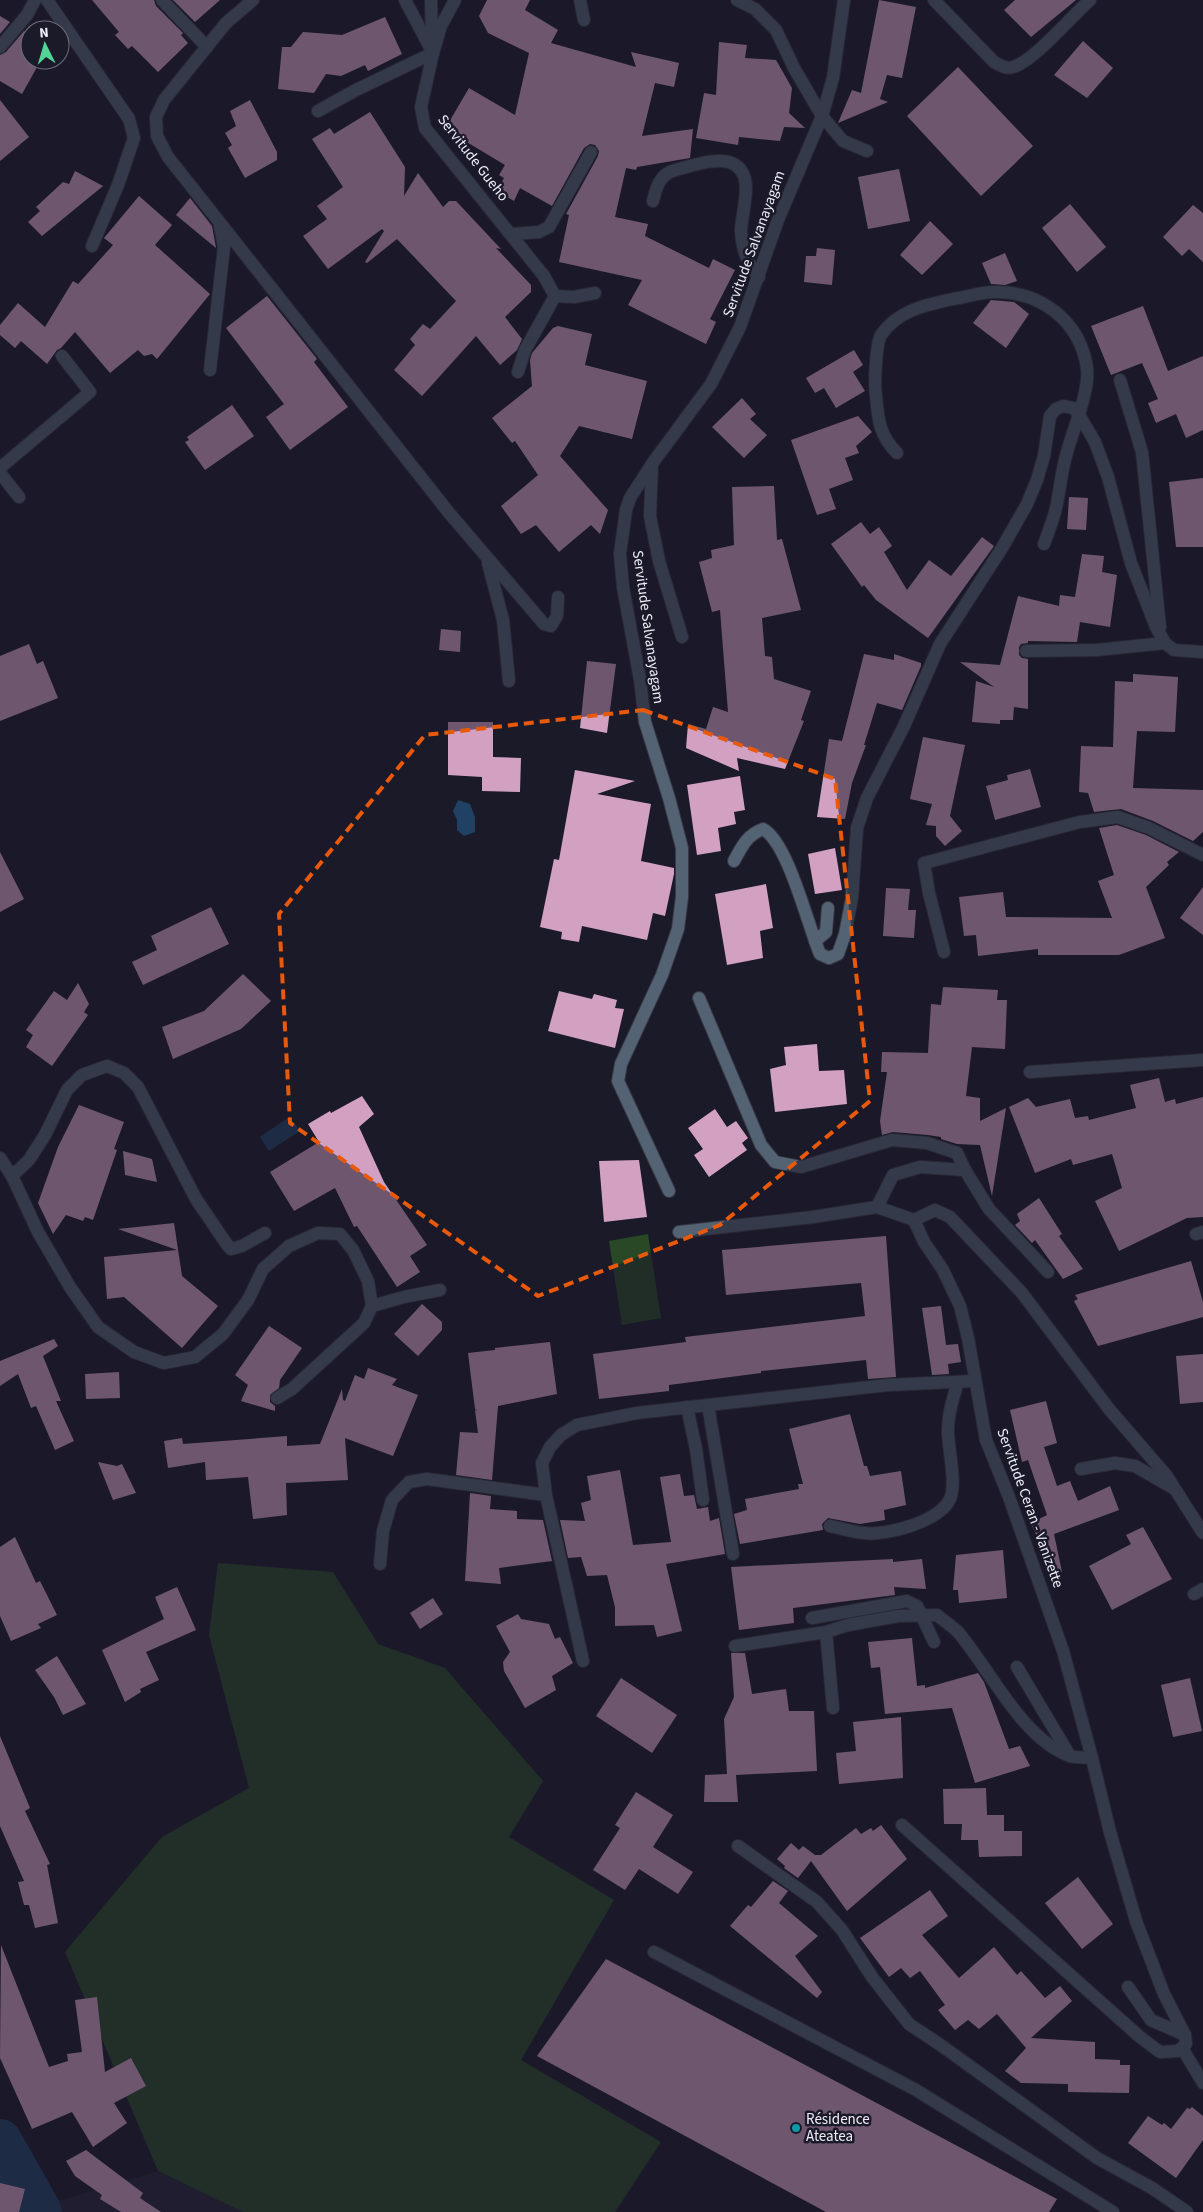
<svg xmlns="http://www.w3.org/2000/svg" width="1203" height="2212" font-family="'Source Sans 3',sans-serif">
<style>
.built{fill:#242236}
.green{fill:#284826}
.forest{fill:#284a26}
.water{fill:#204064}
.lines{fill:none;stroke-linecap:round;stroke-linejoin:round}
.river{stroke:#204064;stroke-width:44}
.building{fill:#d2a1c2}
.minor-casing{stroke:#393846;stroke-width:14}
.minor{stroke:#546373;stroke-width:12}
.marked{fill:none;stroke:#e8590c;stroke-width:4;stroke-dasharray:10 6;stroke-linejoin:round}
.culture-dot{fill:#0f9aa8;stroke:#1b1a29;stroke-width:2}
.labels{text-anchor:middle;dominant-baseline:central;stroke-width:5;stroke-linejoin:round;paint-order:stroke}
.street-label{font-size:15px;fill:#eeedf8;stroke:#1b1a29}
.poi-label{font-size:15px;fill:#eeedf8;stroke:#1b1a29;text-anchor:start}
</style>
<rect width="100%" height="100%" fill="#1b1a29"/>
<path class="built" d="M158,2171L243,2212H40L39,2207Z"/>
<path class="green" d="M648,1234L661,1318L622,1325L609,1241Z"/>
<path class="forest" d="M218,1563L333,1572L378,1644L445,1668L543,1781L509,1837L614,1900L521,2060L661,2142L615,2212H243L158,2171L65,1952L162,1837L249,1788L209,1635Z"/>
<g class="water">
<path d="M458,800L470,804L475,817V832L464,836L457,830V820L453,811Z"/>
<path d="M289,1117L300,1131L269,1151L260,1137Z"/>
</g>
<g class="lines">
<path class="river" d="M0,2141L40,2212"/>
</g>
<g class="building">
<path d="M92,0H154L156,6L183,33L181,35L188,43L158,72L132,46L128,49L115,35L119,32Z"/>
<path d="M173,0H220L195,22Z"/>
<path d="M487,0H530L525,10L558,30L551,43L636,67L631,52L679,63L674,87L655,83L642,136L693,129L690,158L637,167L636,170L626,168L615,217L648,224L645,236L709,268L713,259L735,270L710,319L716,322L706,344L628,305L642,280L559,262L569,215L566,214L598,156L599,151L595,145L590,144L584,148L552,206L520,188L514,201L497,191L504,178L499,175L505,165L445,129L469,88L515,115L529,53L488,33L479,16Z"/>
<path d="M879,0L916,7L902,78L887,75L880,99L888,102L838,123L852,90L861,93Z"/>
<path d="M1015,0H1076L1031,37L1004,10Z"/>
<path d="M0,16L10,22L0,34Z"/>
<path d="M385,17L402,54L368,71L365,65L341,76L326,74L314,93L278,89L282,47H291L303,32L342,35Z"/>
<path d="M24,31L30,36V60H41L22,94L0,81V55L6,52Z"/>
<path d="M1083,41L1113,68L1087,98L1054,75Z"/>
<path d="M719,42L747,45L745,58L776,60L792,88L789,113L805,128L784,127L780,141L739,137L738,145L696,138L704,93L716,95Z"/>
<path d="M958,67L1033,146L981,196L907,116Z"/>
<path d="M0,100L29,137L0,161Z"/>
<path d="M250,100L277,152V160L245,178L228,148L232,145L225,133L236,126L230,111Z"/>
<path d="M370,112L405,167L404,196L418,173L443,207L449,201H456L501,249L496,248L531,285V292L505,317L522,339L517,350L500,365L476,336L422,396L394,370L415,345L410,339L423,324L430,329L456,301L397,239L367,263L365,262L384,231L382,229L328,269L303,236L327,219L317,206L343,187L312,139L330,128L334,134Z"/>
<path d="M899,169L910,221L868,229L858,177Z"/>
<path d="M75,171L103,186L42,236L28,222L40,211L36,207L63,182L69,184Z"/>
<path d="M139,196L172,225L155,245L210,294L157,359L152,354L144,356L138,350L110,373L75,332L61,348L57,350L47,364L21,341L15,348L0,335V325L18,303L45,327L73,281L78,284L113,245L104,238Z"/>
<path d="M190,198L212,226L216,248L176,215Z"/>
<path d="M1070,204L1106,247L1077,272L1042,228Z"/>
<path d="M1193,205L1203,213V262L1189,249L1182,256L1163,237Z"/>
<path d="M930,221L953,244L922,275L900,255Z"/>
<path d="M817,248L835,250L832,285L804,282L806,256H816Z"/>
<path d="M1005,253L1017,281L1005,285L991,284L982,263Z"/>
<path d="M267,296L317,359L314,362L348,407L290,450L266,417L284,404L226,328Z"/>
<path d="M991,300L1014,302L1029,314L1006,348L973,323Z"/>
<path d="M1143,306L1168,371L1203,356V430L1186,438L1176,414L1156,423L1148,403L1158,399L1142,363L1111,375L1091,326Z"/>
<path d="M558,326L592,334L585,365L647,381L632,439L579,426L560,456L608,510L600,534L591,525L559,552L536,525L521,534L501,506L538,475L515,441L512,443L492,418L532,386L530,360L532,353L553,328Z"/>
<path d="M854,350L863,365L853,372L865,391L836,408L824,388L815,393L806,378Z"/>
<path d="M742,398L756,414L750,419L767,435L744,458L712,427Z"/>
<path d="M232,405L254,436L205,470L185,442L189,440L187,437Z"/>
<path d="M858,416L872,432L856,446L859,453L845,458L853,480L829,489L836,509L817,515L791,440Z"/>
<path d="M1203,478V547H1176L1169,482Z"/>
<path d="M774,486L777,540L782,539L801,610L762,618L765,656L772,657L774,679L811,691L801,720L804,721L785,769L737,758L739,771L686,748L688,724L706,729L713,707L728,712L720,610L712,612L699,562L712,558L711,550L734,545L732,487Z"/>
<path d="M1069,497L1088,498L1086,530L1067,529Z"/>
<path d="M861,522L870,534L879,527L892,546L884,552L907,590L929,560L951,576L982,537L994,546L928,638L876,600L864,585L862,587L831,544Z"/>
<path d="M1082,554L1104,556L1102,572L1117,575L1110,627L1080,622L1077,642L1028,641V643L1021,644L1019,647V655L1022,658L1028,659V709L1014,707L1013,720H1000V724L972,722L976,681L994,687L960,662L1000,665L1018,596L1059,606L1060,595L1075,597Z"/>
<path d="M441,629L461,631L460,652L439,650Z"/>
<path d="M29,644L37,664L43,661L58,698L0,721V656Z"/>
<path d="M864,654L894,660V654L921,663V666L902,710L877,703L864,745H866L852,783L845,819L817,817L829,739L842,741Z"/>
<path d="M587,661L616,664L607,733L580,728Z"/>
<path d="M1133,674L1178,677L1175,732L1137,731L1133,788L1203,790V832L1193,841L1153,821L1121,809L1094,812L1088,793L1079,792L1081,746L1113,747L1115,681L1133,682Z"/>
<path d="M448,722H493V757L521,758L520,792L482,791V777L448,775Z"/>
<path d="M923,737L965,745L950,816L962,831L945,846L936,836V826L926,825L932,804L910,799Z"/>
<path d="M1030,769L1041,807L995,820L986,786L1008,780L1007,775Z"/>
<path d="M575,770L635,781L597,794L651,804L641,861L674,868V874L665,916L653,913L647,940L582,926L579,942L561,939L562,932L540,927L554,859L559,860Z"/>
<path d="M740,776L745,810L734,812L736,824L718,828L721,851L697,855L687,785Z"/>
<path d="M1117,825L1146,835L1179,852L1167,862L1169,865L1146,887L1165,938L1119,955H1038V949L978,956L976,935L964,936L959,897L1003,892L1006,917L1112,918L1098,881L1114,875L1099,828Z"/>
<path d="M835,848L842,890L815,894L808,854Z"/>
<path d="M0,852L24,899L0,912Z"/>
<path d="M766,884L773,928L760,931L763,958L727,965L715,894Z"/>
<path d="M1203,887V935L1180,918Z"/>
<path d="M886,888L910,889L908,910H916L914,938L883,936Z"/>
<path d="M211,907L229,944L143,985L132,962L157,950L151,936Z"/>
<path d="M243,974L271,1001L241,1029L173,1059L162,1027L204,1011Z"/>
<path d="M78,983L89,1004L84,1012L88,1015L52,1066L26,1047L33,1035L26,1030L54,991L67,1000Z"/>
<path d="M943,987L998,990L997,1000H1007L1005,1049L972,1047L966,1096L980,1098V1121L1006,1108L992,1196L980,1145L957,1144L941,1139V1137L928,1135L893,1132L882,1135L880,1121L887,1072H881L882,1052L928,1053L931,1004L941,1005Z"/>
<path d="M559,991L592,999L594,994L617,1000L615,1008L624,1009L615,1048L548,1031Z"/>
<path d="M817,1044L819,1071L844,1070L847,1104L775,1112L770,1069L786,1065L784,1047Z"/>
<path d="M1159,1078L1165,1102L1175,1099L1176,1104L1203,1097V1217L1187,1218L1119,1251L1095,1201L1122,1188L1112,1154L1073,1165L1071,1159L1035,1173L1009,1107L1028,1098L1036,1107L1070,1099L1075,1118L1088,1116L1089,1120L1136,1108L1130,1085Z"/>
<path d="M362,1096L374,1114L359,1127L384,1182L427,1245L410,1256L420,1272L397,1287L357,1226L354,1227L335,1188L294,1211L270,1172L319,1142L308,1124L330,1111L331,1113Z"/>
<path d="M79,1105L124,1122L114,1149L117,1150L93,1220L85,1217L83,1221L66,1215L53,1234L38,1203L58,1147Z"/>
<path d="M715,1109L727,1127L736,1121L748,1138L742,1143L747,1150L709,1177L694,1155L703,1149L688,1128Z"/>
<path d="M123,1151L152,1159L157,1182L125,1175Z"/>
<path d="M639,1160L647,1217L604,1222L599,1161Z"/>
<path d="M1039,1198L1062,1234L1059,1236L1083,1269L1063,1279L1035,1240L1032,1243L1015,1225L1020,1221L1017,1214Z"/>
<path d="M174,1223L182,1276L218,1306L182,1348L124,1297L107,1299L104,1257L177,1250L118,1229Z"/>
<path d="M886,1236L896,1377L868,1379L866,1360L761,1371V1373L669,1385V1391L599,1399L593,1354L686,1342L685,1337L865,1316L861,1283L726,1295L722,1250Z"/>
<path d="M1191,1261L1203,1302V1317L1098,1346L1074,1301L1078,1299L1075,1295Z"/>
<path d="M422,1304L442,1322V1330L418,1356L394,1334Z"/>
<path d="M941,1306L946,1345L958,1344L961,1362L948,1364L949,1374L932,1375L922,1308Z"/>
<path d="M269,1326L302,1348L280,1380L279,1388L270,1395V1402L275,1406V1411L241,1401L248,1385L235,1375Z"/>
<path d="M54,1339L58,1346L43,1356L61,1401H56L74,1441L55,1450L36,1406L31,1408L18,1374L0,1386V1361Z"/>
<path d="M550,1342L557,1394L498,1406L492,1480L456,1475L460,1432L478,1433L475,1410L478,1411L475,1409L468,1353L495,1350V1348Z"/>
<path d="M1203,1354V1402L1180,1404L1176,1356Z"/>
<path d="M368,1368L397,1379L392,1385L418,1395L393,1456L345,1438L348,1480L286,1483L287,1515L253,1519L248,1477L206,1480L205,1462L168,1468L164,1441L182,1438L183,1444L287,1436V1446L320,1444L342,1389L343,1400L345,1401L355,1375L364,1379Z"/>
<path d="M119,1372L120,1398L86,1399L85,1374Z"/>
<path d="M1046,1401L1057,1443L1044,1447L1057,1486L1070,1481L1078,1501L1110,1486L1119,1510L1054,1534L1062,1572L1053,1575L1031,1523L1047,1515L1028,1460L1022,1462L1010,1410Z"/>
<path d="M850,1414L864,1466H867L870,1476L901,1471L906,1505L884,1510L885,1520L860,1524L828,1518L822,1524L823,1530L740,1544L734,1514L747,1510L745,1499L799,1489L798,1484H803L789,1429Z"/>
<path d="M98,1462L117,1466L122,1464L136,1493L113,1500Z"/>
<path d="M620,1470L633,1545L671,1542L660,1477L680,1474L684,1496L694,1495L697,1509L708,1507L710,1521L719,1518L725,1554L666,1564L682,1631L657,1637L654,1625L615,1626V1607L607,1575L587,1576L581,1557L568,1558L560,1520L585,1521L581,1503L591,1500L587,1476Z"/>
<path d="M470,1493L491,1496L490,1509L517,1511V1519L543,1520L552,1561L499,1568L501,1584L465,1581Z"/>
<path d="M1143,1527L1172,1579L1112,1610L1089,1566L1131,1544L1126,1535Z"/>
<path d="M15,1537L36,1583L40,1581L57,1615L38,1624L41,1628L11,1641L0,1616V1547Z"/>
<path d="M1003,1550L1007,1598L959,1603L958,1590H953L956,1555Z"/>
<path d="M893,1559V1562L922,1559L926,1589L894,1587L895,1595L793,1608L794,1623L739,1630L731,1567Z"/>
<path d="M177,1587L196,1630L146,1652L159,1680L140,1689L141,1692L125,1702L102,1650L164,1619L155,1597Z"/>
<path d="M433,1598L443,1614L420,1629L410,1613Z"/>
<path d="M518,1614L521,1619L549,1624L555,1639L560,1637L573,1663L552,1676L556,1690L525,1708L504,1671L503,1662L510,1652L496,1626Z"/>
<path d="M912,1638L917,1686L925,1685V1688L978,1673L984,1682L1009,1749L1020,1746L1030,1766L975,1783L952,1708L885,1714L880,1667L871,1668L868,1642Z"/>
<path d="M731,1653H745L752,1694L786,1689L789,1711H814L817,1771L736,1775L738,1802H704L705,1775L727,1774L724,1719L734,1697Z"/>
<path d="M57,1656L86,1704L63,1715L54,1697L35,1670Z"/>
<path d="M621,1678L677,1715L652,1753L596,1716Z"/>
<path d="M1190,1678L1202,1731L1173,1737L1161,1685Z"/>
<path d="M901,1717L903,1778L839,1784L836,1753L856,1751L853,1722Z"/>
<path d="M0,1736L30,1808L25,1811L50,1864L47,1865L58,1923L35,1928L29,1905H24L18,1882L24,1881L0,1826Z"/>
<path d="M986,1788L987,1815H1004V1831H1022V1856L979,1857L978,1840H961L962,1824H944L943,1789Z"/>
<path d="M636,1792L673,1815L653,1847L693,1872L678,1894L639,1869L625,1890L593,1870L620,1828L615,1825Z"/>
<path d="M881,1825L907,1859L847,1911L811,1861L798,1878L784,1868L785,1866L777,1859L791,1843L799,1850L803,1846L815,1855H821L856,1828L861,1834L871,1828L873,1831Z"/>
<path d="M1078,1877L1113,1924L1082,1949L1045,1903Z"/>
<path d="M773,1881L788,1891L779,1903L818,1936L795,1956L822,1992L817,1998L730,1926L748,1905L751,1907Z"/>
<path d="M930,1890L948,1916L922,1935L959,1978L994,1947L1017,1975L1021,1971L1045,1998L1060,1986L1072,2001L1031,2038L1095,2042V2059L1120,2060V2065H1130L1129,2093L1068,2092V2084L1021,2083L1005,2071L1026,2048L997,2014L979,2029L968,2020L955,2030L938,2010L945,2005L920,1971L910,1978L901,1968L889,1977L860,1938Z"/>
<path d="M1,1945L49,2067L68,2061L67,2054L82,2052L75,2000L97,1997L105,2072L131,2058L146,2086L114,2103L127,2123L93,2147L72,2112L32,2129L0,2058Z"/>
<path d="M606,1959L1057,2199L1049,2212H826L537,2056Z"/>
<path d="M1192,2107L1203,2116V2140L1176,2178L1128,2143L1148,2116L1162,2125L1164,2123L1171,2129L1187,2108L1190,2109Z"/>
<path d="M86,2150L143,2193L140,2198L161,2212H121L100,2199L102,2195L75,2176L66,2161Z"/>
<path d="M0,2183L25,2189L19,2212H0Z"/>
</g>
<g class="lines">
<g class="minor-casing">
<g id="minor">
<path d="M47,0L129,119L134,138L118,185L92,246"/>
<path d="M162,0L207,47"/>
<path d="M253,0L226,23L164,100L156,117L157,136L168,157L450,514L544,624L551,626L557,616L558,597"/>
<path d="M405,0L433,53L421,107L425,128L544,276L555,296"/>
<path d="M431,0L432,41"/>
<path d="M580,0L584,20"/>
<path d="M737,0L755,9L776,30L794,68L822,116L843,141L867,151"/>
<path d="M934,0L994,62C1001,66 1007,70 1016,66C1037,57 1071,17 1090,0"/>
<path d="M0,47L27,15L35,0"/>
<path d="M433,53L441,26L455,0"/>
<path d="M318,111L356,90L433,53"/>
<path d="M653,201C656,188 660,173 676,170C691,166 713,158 729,162C758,171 741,211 741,231C742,248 748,265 759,277"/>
<path d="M512,234L539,232L549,227L591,152"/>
<path d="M555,296L574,297L595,293"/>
<path d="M210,370L224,247L220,226"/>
<path d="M518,372L525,350L555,296"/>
<path d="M1120,380L1142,452L1160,627"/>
<path d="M897,453C879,435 878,419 876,395C874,384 876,343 881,335C898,310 926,305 953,299C966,297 981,292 994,292C1041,291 1080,321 1087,368C1090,390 1073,430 1067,452C1061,472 1060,492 1055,512C1052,523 1048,533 1044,544"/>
<path d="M652,464L650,516L659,561L682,637"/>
<path d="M0,468L90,392L62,356"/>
<path d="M0,473L19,497"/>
<path d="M488,563L503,620L509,681"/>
<path d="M1026,651L1097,650L1165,643"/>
<path d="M734,861C742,846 747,835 763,829C788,842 808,926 820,954L829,958L838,954L845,934L852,898L857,828L867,798L904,726L940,644L1002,548L1027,504L1037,480L1044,456L1050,416L1056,409L1063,406L1073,408L1078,413L1095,442L1108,477L1131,563L1156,627L1165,643L1174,650L1203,652"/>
<path d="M815,941L826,932L828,908"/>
<path d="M944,952L929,893L924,863L1080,822L1118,817L1149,828L1203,855"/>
<path d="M699,998L761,1145L775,1162L801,1167L892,1140L927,1143L957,1153L965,1170"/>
<path d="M1030,1072L1203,1060"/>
<path d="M0,1158L12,1176L38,1232L70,1287L98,1327L134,1352L164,1363L195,1357L223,1334L248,1300L263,1269L289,1246L318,1233L340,1234L353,1250L368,1281L372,1306L364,1323L292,1389L277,1398"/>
<path d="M12,1176L29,1160L45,1135L67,1090L82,1075L107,1066L124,1073L138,1087L196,1199L228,1246L231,1249L242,1246L265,1233"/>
<path d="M669,1191L618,1081L621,1064L662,975L678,929L682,897V848L669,798L645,722L640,680L623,587L620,554L626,510L630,498L654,461L711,384L740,327L778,220L822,116L833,78L844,0"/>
<path d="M877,1207L893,1175L920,1167L965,1170L989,1209L1048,1272"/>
<path d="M679,1232L813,1217L877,1207L914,1220"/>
<path d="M1196,1234L1203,1232"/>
<path d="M372,1306L404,1297L440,1290"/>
<path d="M708,1405L733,1554"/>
<path d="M687,1407L696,1449L703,1500"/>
<path d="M1081,1469L1115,1463L1135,1466L1173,1488"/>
<path d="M830,1526C841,1528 852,1532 864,1533C886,1536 939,1522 950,1499C957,1484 948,1448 948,1431C948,1414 953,1398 958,1382"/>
<path d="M380,1564L383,1531L392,1500L409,1482L427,1479L546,1495"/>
<path d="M1194,1594L1203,1589"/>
<path d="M812,1618L907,1601L917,1606L934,1642"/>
<path d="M826,1632L833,1708"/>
<path d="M735,1646L826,1632L848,1625L898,1616L937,1615C944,1621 952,1626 958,1632C989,1668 1022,1739 1070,1756C1076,1758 1085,1757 1092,1758"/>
<path d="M583,1661L546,1495L542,1463L550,1447L561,1435L577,1425L637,1413L888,1385L975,1381"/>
<path d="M1017,1667L1070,1756"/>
<path d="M902,1825L1140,2037L1160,2052L1178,2051L1186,2044L1185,2035L1164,1994L1136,1921L1110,1832L1092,1758L1063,1651L1009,1497L986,1440L968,1338L960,1306L943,1270L924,1242L914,1220L935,1210L950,1217L1022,1293L1109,1409L1166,1475L1203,1533"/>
<path d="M738,1846L817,1902L842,1930L872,1977L909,2024L942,2046L1097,2158L1152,2188L1187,2212"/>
<path d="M654,1952L916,2090L1113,2212"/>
<path d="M1128,1987L1151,2020L1185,2035"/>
<path d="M1182,2048L1203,2083"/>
</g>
</g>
<use href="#minor" class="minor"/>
</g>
<path d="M0 0H1203V2212H0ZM643,710L835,779L870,1101L720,1225L538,1296L290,1123L279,914L425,735Z" fill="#1b1a29" fill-opacity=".55" fill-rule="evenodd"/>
<path class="marked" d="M643,710L835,779L870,1101L720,1225L538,1296L290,1123L279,914L425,735Z"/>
<circle class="culture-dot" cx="796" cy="2128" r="5"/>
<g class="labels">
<g class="street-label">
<text transform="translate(473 158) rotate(52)">Servitude Gueho</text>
<text transform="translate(754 244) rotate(-70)">Servitude Salvanayagam</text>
<text transform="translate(648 627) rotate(82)">Servitude Salvanayagam</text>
<text transform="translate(1030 1508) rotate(70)">Servitude Ceran - Vanizette</text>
</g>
<g class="poi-label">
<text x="806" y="2119">Résidence<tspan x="806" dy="17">Ateatea</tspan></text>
</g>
</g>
<g transform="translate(45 45) rotate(355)"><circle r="24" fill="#1b1a29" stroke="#6f6e7c"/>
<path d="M0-4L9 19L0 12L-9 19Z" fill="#54d396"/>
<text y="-8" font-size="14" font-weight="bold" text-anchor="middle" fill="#eeedf8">N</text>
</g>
</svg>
